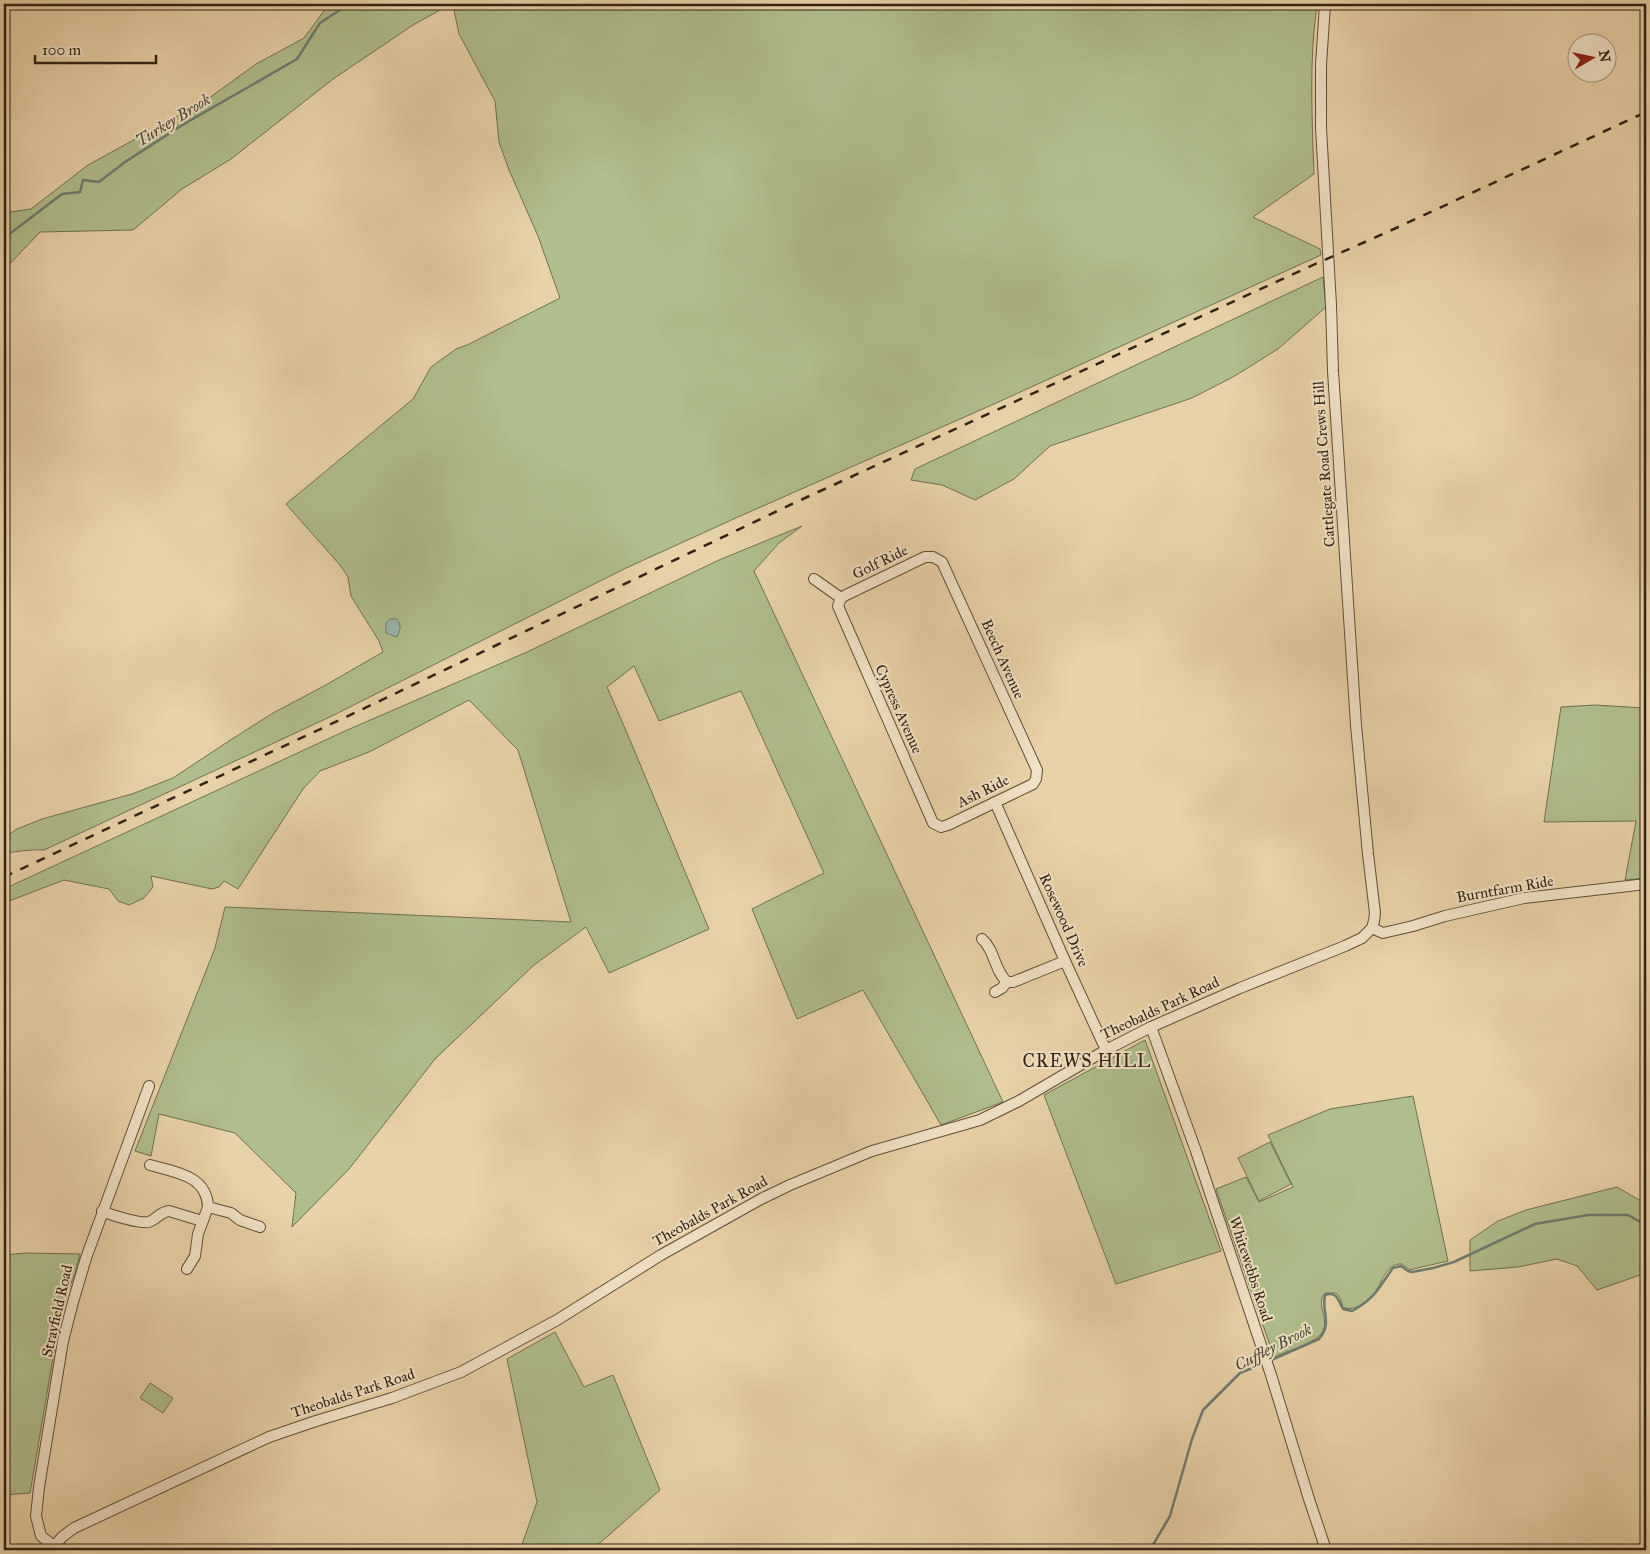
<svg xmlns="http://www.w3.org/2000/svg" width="1650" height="1554" font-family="'IM FELL Great Primer',serif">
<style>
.green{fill:#b0bd8c;stroke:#707050}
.water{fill:#99b6af;stroke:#6f7b71}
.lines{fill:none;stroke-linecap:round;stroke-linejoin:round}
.stream{stroke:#6f7b71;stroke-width:2.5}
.minor-casing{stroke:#5e4f38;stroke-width:12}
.minor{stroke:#f0e2c6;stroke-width:10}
.rail{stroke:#302313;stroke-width:2.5;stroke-dasharray:9 9;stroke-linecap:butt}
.labels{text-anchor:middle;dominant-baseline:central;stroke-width:4;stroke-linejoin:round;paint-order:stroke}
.street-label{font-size:15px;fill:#302313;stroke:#f0e2c6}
.water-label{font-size:16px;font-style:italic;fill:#4a483a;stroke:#f0e2c6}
.quarter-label{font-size:18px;letter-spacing:1px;fill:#302313;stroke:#f0e2c6}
</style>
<rect width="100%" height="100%" fill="#e8d2a7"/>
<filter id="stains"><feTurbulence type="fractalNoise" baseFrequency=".004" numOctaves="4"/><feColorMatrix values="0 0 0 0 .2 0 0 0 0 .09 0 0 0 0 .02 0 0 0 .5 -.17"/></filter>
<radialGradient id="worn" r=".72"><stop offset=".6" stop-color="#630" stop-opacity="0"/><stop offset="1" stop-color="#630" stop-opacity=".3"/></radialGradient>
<g class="green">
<path d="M329,4H451L413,25L333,79L231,159L182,189L133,230L40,232L4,270V213L31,209L88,165L205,101L256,64L304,38Z"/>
<path d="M456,4H1317C1309,60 1312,118 1314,174L1253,217L1320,249L1321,255L994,404L738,517L624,569L334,715L44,850C30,849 18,852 4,853V838L17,829L42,819L132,794L173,778L232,739L273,713L324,686L383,652L379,641L351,596L348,577L340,565L286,504L413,399L431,367L456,349L467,345L560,298L538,236L509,170L499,142L495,101L459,34L454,10Z"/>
<path d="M1323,277L1326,307L1278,349L1233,377L1192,398L1050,446L1014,479L975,500L942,485L911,480L915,469Z"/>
<path d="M802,526L779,543L754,571L1003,1102L941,1125L863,990L797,1019L752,909L824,873L741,691L659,721L634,666L607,687L627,733L709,929L609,973L586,927L534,965L435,1059L349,1169L292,1227L296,1193L235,1133L159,1114L151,1156L135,1151L215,948L225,907L571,922L518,750L469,700L369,752L320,771L303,789L238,889L224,881L219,887L212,889L151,876L153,887L144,898L129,905L118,901L109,889L64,880L4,903V889L345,731L527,652L719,560Z"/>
<path d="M1641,534H1646V878L1625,880L1636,821L1544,822L1561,707L1595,705L1644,708Z"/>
<path d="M1145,1040L1221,1251L1116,1284L1044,1095Z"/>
<path d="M1413,1096L1448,1261L1413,1269L1410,1270L1402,1264C1387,1263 1383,1280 1376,1291C1370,1300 1354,1313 1343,1307L1340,1298L1336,1293H1325C1314,1304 1334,1325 1318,1337C1310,1344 1285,1352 1274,1357L1216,1189L1246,1177L1259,1202L1293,1187L1268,1135L1330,1109Z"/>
<path d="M1270,1142L1291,1184L1259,1201L1238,1158Z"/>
<path d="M1617,1187L1646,1204V1273L1597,1290L1577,1266L1557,1259L1518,1267L1470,1271V1240L1498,1221L1526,1210Z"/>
<path d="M26,1253L80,1254L75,1274L62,1305L30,1493L4,1495V1255Z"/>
<path d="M555,1332L584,1387L613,1375L660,1490L592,1550H520L537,1502L507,1359Z"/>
<path d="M150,1383L173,1398L163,1413L140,1398Z"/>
</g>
<path class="water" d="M390,619H397C402,626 400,630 397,637L386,633V623Z"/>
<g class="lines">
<g class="stream">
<path d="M4,238L62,194L80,192L83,180L99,182L125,162L184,124L297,59L320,23L349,4"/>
<path d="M1269,1361L1319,1339C1333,1323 1321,1311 1325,1295C1337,1291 1338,1300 1343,1309L1352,1311C1375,1299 1379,1287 1393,1268L1401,1266L1408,1271L1412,1272L1433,1268L1454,1262L1535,1224L1588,1215H1628L1646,1225"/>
<path d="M1150,1550L1170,1516L1192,1439L1203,1410L1240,1373L1264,1363"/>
</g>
<g class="minor-casing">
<g id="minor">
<path d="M925,557H933L942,562L1037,770L1036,779L1033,784L948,825L941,827L933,823L838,606L841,598L846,595Z"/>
<path d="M814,579L841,598"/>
<path d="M995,802L1065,961L1106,1050"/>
<path d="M1372,928L1383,933L1413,926L1445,916L1524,898L1646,884"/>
<path d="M982,939C995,950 994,970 1007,982H1013L1065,961"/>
<path d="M995,992L1002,988L1007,982"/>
<path d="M1151,1027L1196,1151L1271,1375L1309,1499L1326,1550"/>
<path d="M150,1165C174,1172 207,1175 208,1207"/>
<path d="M102,1211C111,1215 140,1224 149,1222C157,1219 160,1212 169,1211L202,1221"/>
<path d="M187,1269L195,1256L198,1234L208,1207L231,1213L240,1220L260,1227"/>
<path d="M54,1546L41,1536L36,1516L39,1487L63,1341L73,1302L86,1258L149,1086"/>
<path d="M51,1550L62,1537L74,1528L269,1437L316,1421L392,1398L461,1372L557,1320L661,1255L761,1199L790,1185L872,1151L980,1120L1019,1101L1106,1050L1151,1027L1240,988L1345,946L1362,938L1372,928L1374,921L1375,913L1368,854L1356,725L1333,371L1331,305L1321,128V65L1325,4"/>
</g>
</g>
<use href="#minor" class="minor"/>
<path class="rail" d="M4,877L346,717L792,504L1302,270L1394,229L1646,112"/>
</g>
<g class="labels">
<g class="street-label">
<text transform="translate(1324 464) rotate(-94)">Cattlegate Road Crews Hill</text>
<text transform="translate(880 562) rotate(-26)">Golf Ride</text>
<text transform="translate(1003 659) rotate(66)">Beech Avenue</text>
<text transform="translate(899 709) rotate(66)">Cypress Avenue</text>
<text transform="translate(983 791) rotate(-26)">Ash Ride</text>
<text transform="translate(1505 889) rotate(-10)">Burntfarm Ride</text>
<text transform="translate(1064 920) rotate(66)">Rosewood Drive</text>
<text transform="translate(1160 1008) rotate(-25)">Theobalds Park Road</text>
<text transform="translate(710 1211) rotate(-29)">Theobalds Park Road</text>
<text transform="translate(1251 1269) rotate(72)">Whitewebbs Road</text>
<text transform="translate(57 1311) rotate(-77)">Strayfield Road</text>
<text transform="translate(353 1393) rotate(-18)">Theobalds Park Road</text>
</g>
<g class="water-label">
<text transform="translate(173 120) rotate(-32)">Turkey Brook</text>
<text transform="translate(1273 1347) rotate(-27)">Cuffley Brook</text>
</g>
<g class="quarter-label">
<text x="1087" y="1061">CREWS HILL</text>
</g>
</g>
<rect width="1650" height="1554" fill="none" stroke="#e8d2a7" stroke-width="20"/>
<rect x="5" y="5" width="1640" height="1544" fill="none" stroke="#302313" stroke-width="2.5"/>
<rect x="10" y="10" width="1630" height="1534" fill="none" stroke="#302313"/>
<g transform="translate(1592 58) rotate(81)"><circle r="24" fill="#f0e2c6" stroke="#a3967e"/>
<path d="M0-4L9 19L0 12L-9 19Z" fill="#8f2418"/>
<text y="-8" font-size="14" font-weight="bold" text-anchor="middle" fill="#302313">N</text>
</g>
<path d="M35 55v8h121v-8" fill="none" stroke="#302313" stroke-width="2.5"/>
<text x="42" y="55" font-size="15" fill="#302313" stroke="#f0e2c6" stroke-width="4" paint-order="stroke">100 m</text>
<rect width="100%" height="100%" filter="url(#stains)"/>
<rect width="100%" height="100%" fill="url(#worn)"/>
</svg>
